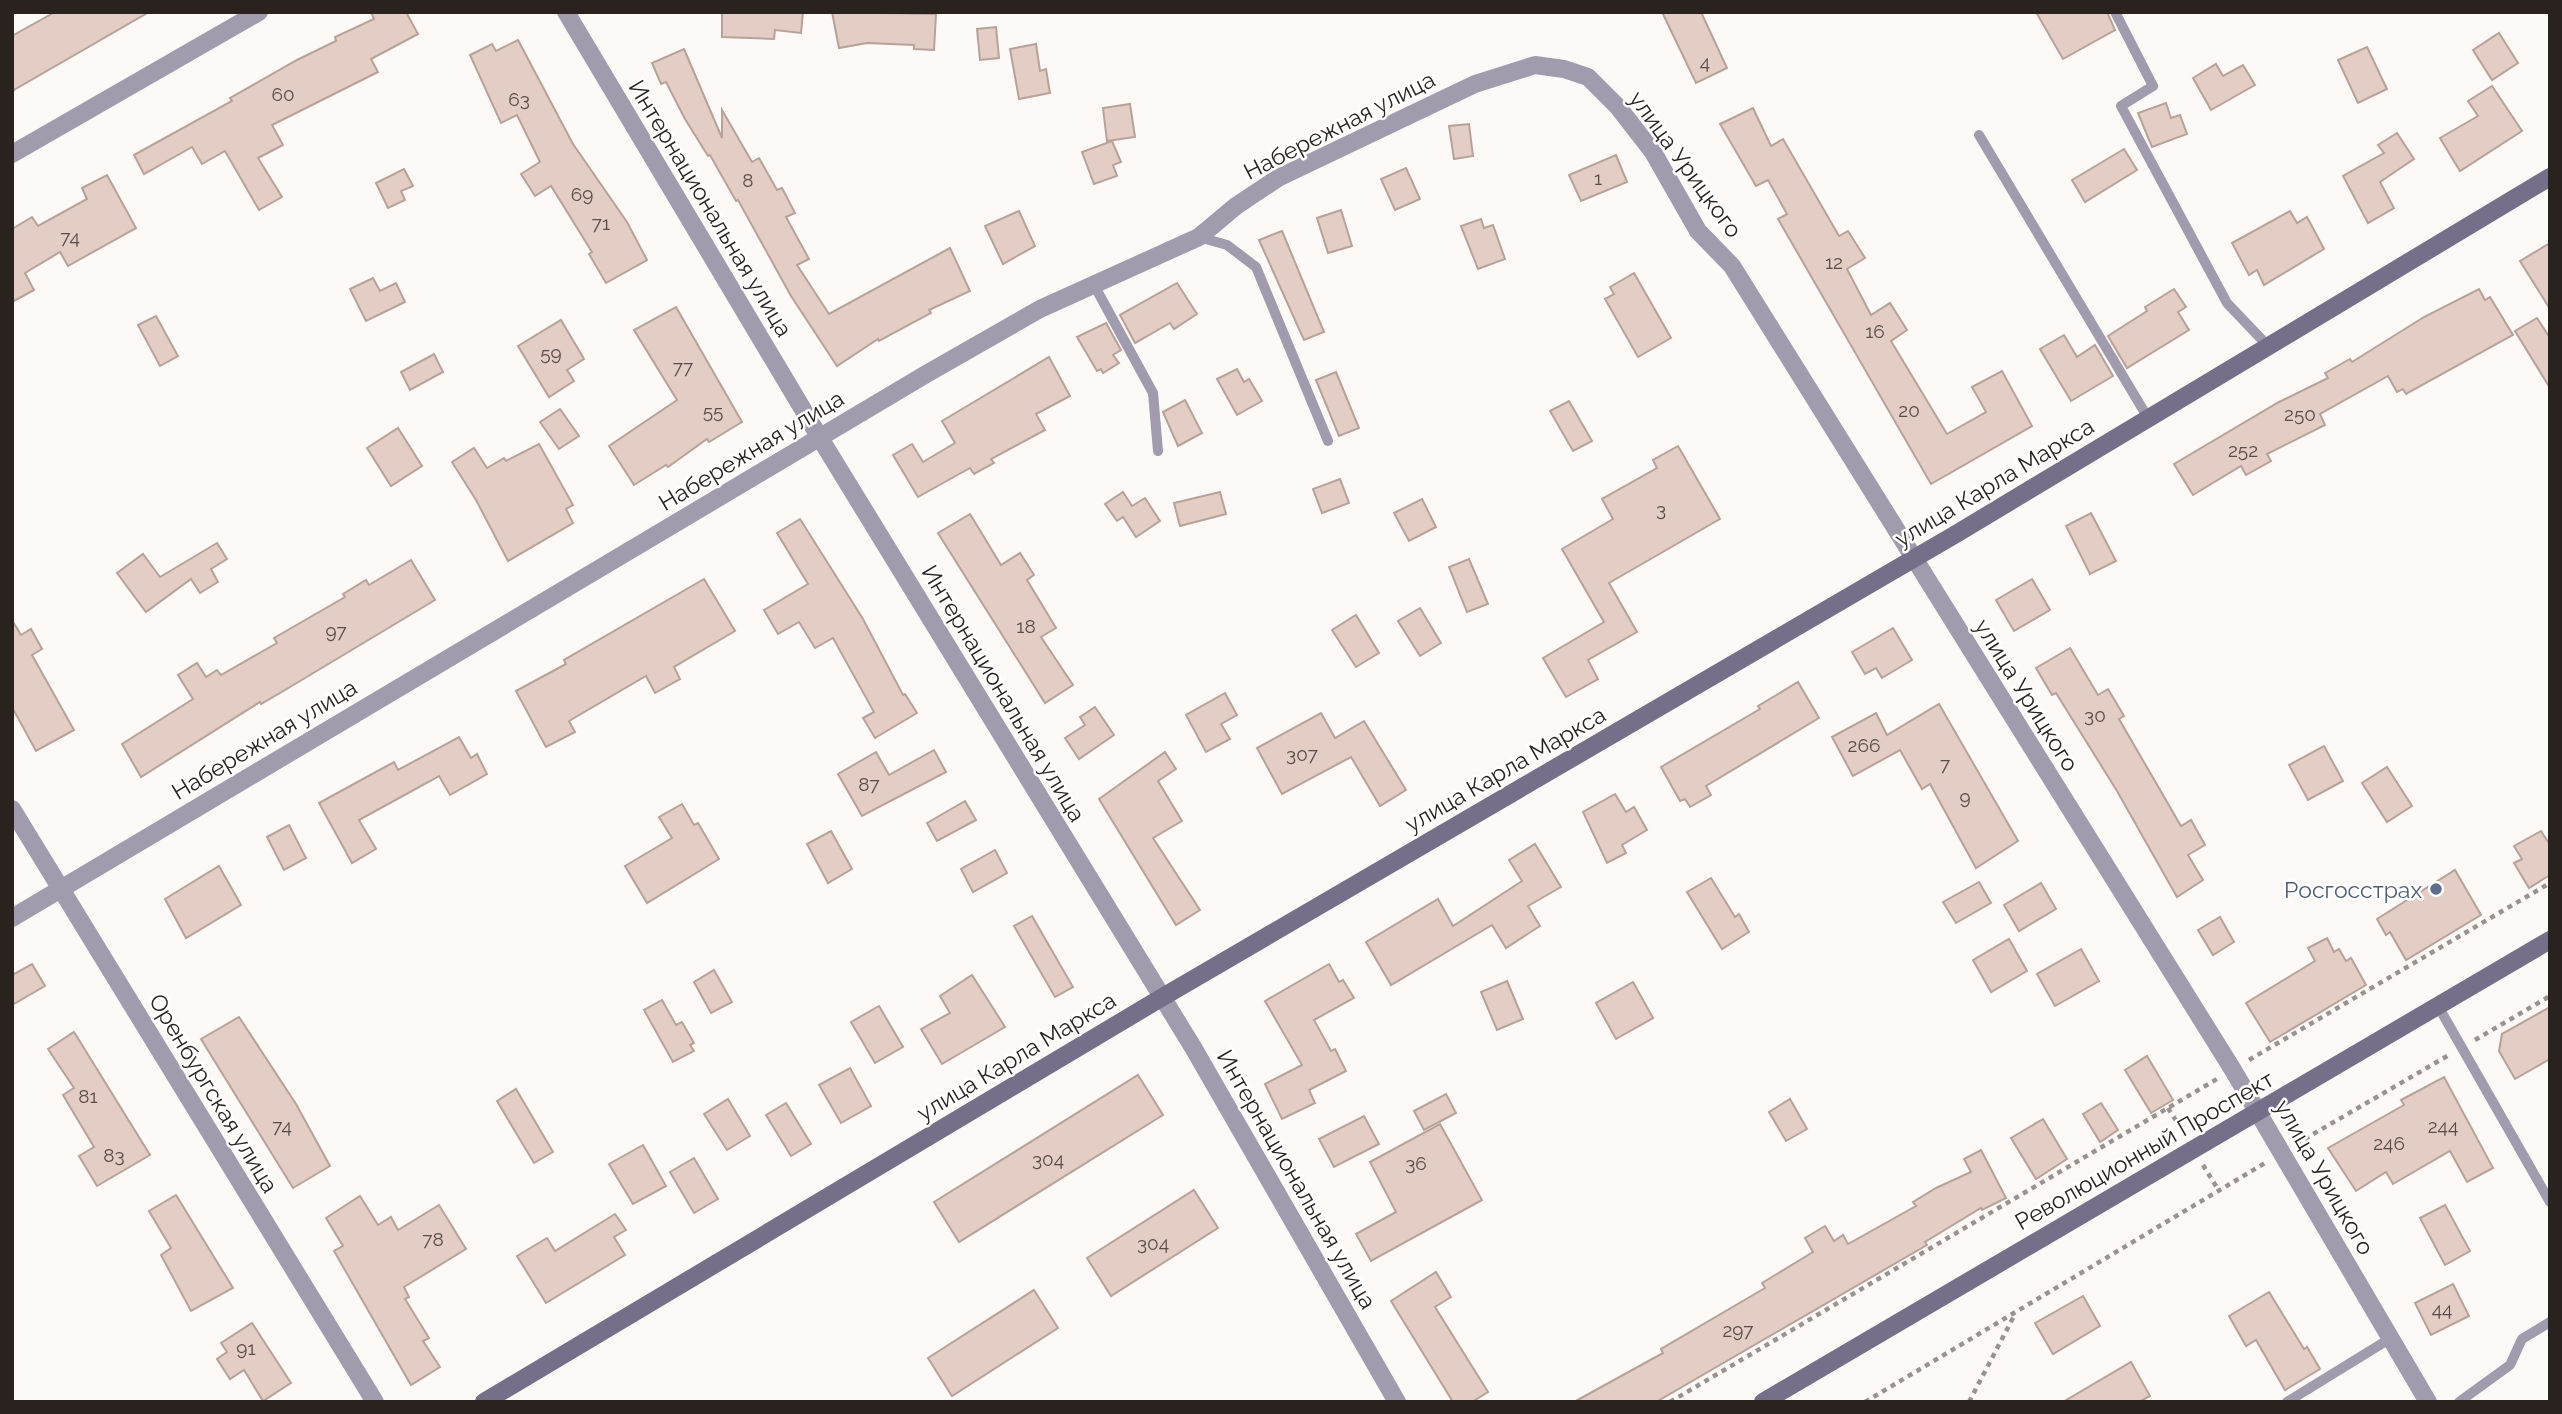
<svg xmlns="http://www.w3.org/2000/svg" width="2562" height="1414" font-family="Raleway,sans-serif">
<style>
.building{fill:#e4cdc5;stroke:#b7a29a;stroke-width:2}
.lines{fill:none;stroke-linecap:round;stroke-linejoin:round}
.path{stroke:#989290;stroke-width:4.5;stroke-dasharray:5 5;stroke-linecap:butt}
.lane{stroke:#a19bae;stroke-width:10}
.street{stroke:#a19bae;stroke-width:18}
.secondary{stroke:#776e89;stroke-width:18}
.service-dot{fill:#5c6f8a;stroke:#fff;stroke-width:2.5}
.labels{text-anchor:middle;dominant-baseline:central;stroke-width:5;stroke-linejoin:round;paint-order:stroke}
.number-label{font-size:19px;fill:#584d48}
.street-label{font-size:23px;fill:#2a221f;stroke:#fff}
.service-label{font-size:23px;fill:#4e5e75;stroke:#fff;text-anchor:end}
</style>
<rect width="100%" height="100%" fill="#fdf9f7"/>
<g class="building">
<path d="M55,12H149L12,91V36Z"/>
<path d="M371,12H406L418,34L371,59L378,72L272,125L283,145L258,158L282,197L259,210L225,151L202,164L192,147L144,174L134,155L232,101L230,98L297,60L336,41L335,37L374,19Z"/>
<path d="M722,12H803L801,33L775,30L774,39L722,37Z"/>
<path d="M832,12L936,14L934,50L914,49V45L867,43L839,48Z"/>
<path d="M1662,12H1701L1727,68L1696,83Z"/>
<path d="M2036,12H2107L2115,30L2063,59Z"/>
<path d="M996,27L999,58L980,60L977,29Z"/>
<path d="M2499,33L2518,63L2492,80L2473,50Z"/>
<path d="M518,40L573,144L627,222L647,260L606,283L589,254L592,252L551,186L535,196L521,174L540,162L517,115L501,123L470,55L492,44L496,51Z"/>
<path d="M1036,44L1040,71L1046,69L1050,93L1019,99L1010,49Z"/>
<path d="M2367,47L2387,89L2358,103L2338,60Z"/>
<path d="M684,49L722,138V110L752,162L759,158L777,190L782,188L795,213L786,217L809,259L797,265L829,314L950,248L970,291L929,310L931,313L879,341L878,339L837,366L791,296L738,200L736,201L710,155L708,156L685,119L666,82L661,84L652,63Z"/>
<path d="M2216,64L2223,76L2243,65L2255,85L2211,110L2193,78Z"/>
<path d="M2492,86L2522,131L2460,171L2440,138L2478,116L2468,101Z"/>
<path d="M2166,103L2171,118L2180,115L2187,134L2152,147L2138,113Z"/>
<path d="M1130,104L1135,137L1107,141L1103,108Z"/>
<path d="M1753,108L1771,146L1783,139L1839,236L1848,231L1865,258L1847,269L1871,315L1890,303L1907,330L1891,341L1947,434L1986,412L1972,387L2002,371L2032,426L1931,484L1778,219L1787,214L1768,180L1756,186L1720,124Z"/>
<path d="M1469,124L1473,156L1454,159L1449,126Z"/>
<path d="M2397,133L2414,159L2380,182L2394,208L2368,223L2343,176L2384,153L2378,145Z"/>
<path d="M1112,141L1121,162L1113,165L1117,176L1094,184L1082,152Z"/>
<path d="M2124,149L2137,170L2085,202L2072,180Z"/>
<path d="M1616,155L1627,182L1581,201L1569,175Z"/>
<path d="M1406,168L1420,199L1395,210L1381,179Z"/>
<path d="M404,169L413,186L401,191L405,200L388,208L376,183Z"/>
<path d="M107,175L136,228L68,266L60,252L25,273L34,290L12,302V229L32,217L38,226L87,199L82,188Z"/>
<path d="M1341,210L1352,246L1328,253L1317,218Z"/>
<path d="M1019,211L1035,246L1003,264L985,226Z"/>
<path d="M2290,211L2297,223L2307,217L2324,249L2264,285L2257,270L2249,275L2232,243Z"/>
<path d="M1481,219L1484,228L1493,225L1505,259L1478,269L1461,226Z"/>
<path d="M1282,231L1324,332L1304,340L1259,240Z"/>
<path d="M2550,243V309L2520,261Z"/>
<path d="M1634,273L1671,338L1638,357L1605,299L1614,294L1610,287Z"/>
<path d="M373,278L380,291L396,283L405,302L366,321L350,289Z"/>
<path d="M1177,283L1197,314L1174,329L1170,323L1135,343L1120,315Z"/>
<path d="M2174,289L2186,307L2178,312L2189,330L2127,368L2108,336L2147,311L2145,307Z"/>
<path d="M2479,289L2485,300L2490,297L2513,335L2406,394L2403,389L2397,392L2388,376L2320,414L2325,425L2267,454L2271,461L2246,475L2241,466L2193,495L2174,464L2279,402L2328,378L2325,373L2350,359L2352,362L2424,317Z"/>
<path d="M676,307L742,422L709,442L707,439L668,467L666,465L634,485L609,446L677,400L634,330Z"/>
<path d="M156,316L178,356L160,366L138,325Z"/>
<path d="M2537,318L2550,338V388L2515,331Z"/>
<path d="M561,320L584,359L567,370L574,381L549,397L518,346Z"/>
<path d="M1106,323L1121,350L1113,355L1119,363L1103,373L1101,369L1097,371L1077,337Z"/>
<path d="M2064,335L2077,357L2095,345L2113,376L2071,401L2040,349Z"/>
<path d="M434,354L443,372L410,390L401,372Z"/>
<path d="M1049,357L1070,396L1036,414L1045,430L991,459L994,463L974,474L970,468L918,497L893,455L912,444L923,462L955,443L942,421Z"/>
<path d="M1237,369L1244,382L1249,379L1262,401L1237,415L1217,379Z"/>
<path d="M1336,372L1359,428L1339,436L1316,380Z"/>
<path d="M1185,400L1202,433L1178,446L1163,412Z"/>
<path d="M1569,401L1592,441L1573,451L1550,411Z"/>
<path d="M560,409L579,436L559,449L540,422Z"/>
<path d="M398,428L422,466L391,486L367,448Z"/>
<path d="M539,444L573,505L566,509L573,523L508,561L476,500L452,462L474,448L487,468L504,458L506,461Z"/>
<path d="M1678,446L1720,519L1609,583L1637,632L1588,660L1598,679L1566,697L1543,658L1604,622L1562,549L1613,519L1602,499L1657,468L1653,460Z"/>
<path d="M1340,479L1349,503L1322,513L1313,489Z"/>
<path d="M1123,492L1132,506L1145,498L1160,521L1136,537L1123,517L1117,521L1105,504Z"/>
<path d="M1220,492L1226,514L1180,526L1174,503Z"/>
<path d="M1422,499L1436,527L1409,541L1394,513Z"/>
<path d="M2091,513L2116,561L2090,574L2066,526Z"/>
<path d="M970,514L1001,565L1020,553L1034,575L1027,580L1056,628L1041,637L1073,685L1045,703L938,533Z"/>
<path d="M800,519L863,619L903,695L905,694L917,713L875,738L863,718L874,712L833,638L815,648L799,622L778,634L764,610L808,584L777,533Z"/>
<path d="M217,543L227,559L211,569L218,582L200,593L191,579L146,612L117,573L143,554L160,577Z"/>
<path d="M1469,559L1488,604L1467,612L1449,567Z"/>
<path d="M411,560L435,600L285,690L261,704L260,702L141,777L122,744L193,699L178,675L197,663L206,677L217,670L221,675L277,643L274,638L345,597L343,594L366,580L369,585Z"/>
<path d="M704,579L735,631L674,667L680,679L655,693L646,676L569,721L575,732L546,747L516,691L566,664L564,660Z"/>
<path d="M2032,579L2050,610L2014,631L1996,600Z"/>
<path d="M1420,608L1441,643L1420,656L1398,621Z"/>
<path d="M1356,615L1379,653L1356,667L1332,630Z"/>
<path d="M12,620L21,635L31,629L42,649L32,655L74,730L36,751L12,707Z"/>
<path d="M1893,628L1912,660L1882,678L1876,668L1865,674L1852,652Z"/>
<path d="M2070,648L2098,695L2108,689L2124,716L2119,719L2181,826L2191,820L2205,845L2188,855L2203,880L2177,897L2117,791L2056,693L2052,695L2036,668Z"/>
<path d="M1798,682L1819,718L1706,786L1711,795L1690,807L1685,799L1680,801L1661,767L1760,709L1758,706Z"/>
<path d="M1225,693L1237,715L1221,724L1230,739L1206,752L1186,715Z"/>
<path d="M1939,704L2018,841L1976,868L1930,784L1922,789L1900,750L1853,776L1832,737L1876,713L1887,735Z"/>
<path d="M1095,707L1114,735L1079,759L1065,738L1085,725L1080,717Z"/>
<path d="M1321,713L1335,738L1364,721L1406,790L1380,806L1351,757L1282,794L1257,748Z"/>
<path d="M459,737L471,758L477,754L487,774L450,795L439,776L359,820L376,849L352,863L319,803L394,762L398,770Z"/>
<path d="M2324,746L2343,781L2308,800L2289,765Z"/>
<path d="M934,750L946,772L862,816L838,774L876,752L889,775Z"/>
<path d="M1165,752L1176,769L1158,781L1182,821L1153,838L1200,910L1176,925L1099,799Z"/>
<path d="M2387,767L2412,806L2387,822L2362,783Z"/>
<path d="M1615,794L1626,812L1634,807L1647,830L1622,845L1626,853L1607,863L1583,812Z"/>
<path d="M965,801L976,820L937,841L927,823Z"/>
<path d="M682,804L694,825L698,823L719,859L647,903L625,866L672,838L659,817Z"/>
<path d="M289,825L306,858L284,870L267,837Z"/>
<path d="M831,831L852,869L828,883L807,844Z"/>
<path d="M2541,831L2550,845V875L2529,888L2514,863L2522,859L2514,846Z"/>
<path d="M1535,844L1561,887L1528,906L1540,926L1506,948L1492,925L1391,985L1366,942L1438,899L1453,926L1522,881L1509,860Z"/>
<path d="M995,850L1007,873L973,892L961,869Z"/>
<path d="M219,866L241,905L186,938L165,899Z"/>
<path d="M2455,870L2481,915L2406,960L2390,932L2386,935L2377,919Z"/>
<path d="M1711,878L1735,917L1739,914L1749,932L1722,949L1687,892Z"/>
<path d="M1979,882L1991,903L1956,923L1943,902Z"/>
<path d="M2041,883L2056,909L2019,931L2004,905Z"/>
<path d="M1032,916L1073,987L1055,997L1014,926Z"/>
<path d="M2220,917L2234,942L2213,955L2198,930Z"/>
<path d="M2327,938L2334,952L2339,949L2346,961L2351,958L2366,985L2270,1042L2246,1003L2315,961L2308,948Z"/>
<path d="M2009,939L2027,971L1991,992L1973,960Z"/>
<path d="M2081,949L2099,981L2055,1006L2037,974Z"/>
<path d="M32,964L45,986L12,1005V975Z"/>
<path d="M1329,964L1339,982L1343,980L1354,998L1314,1020L1331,1051L1335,1049L1346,1071L1309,1090L1315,1103L1282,1119L1265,1084L1302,1065L1265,1001Z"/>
<path d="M714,970L732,1002L711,1013L694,982Z"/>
<path d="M972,975L1005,1027L942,1064L921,1029L950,1013L940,996Z"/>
<path d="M1507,981L1523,1019L1497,1030L1481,992Z"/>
<path d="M1633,982L1653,1018L1616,1039L1596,1003Z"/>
<path d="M662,1000L676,1025L682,1022L694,1043L690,1045L694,1051L673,1062L644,1010Z"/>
<path d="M879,1006L903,1047L875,1063L851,1022Z"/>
<path d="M2550,1007V1059L2515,1079L2499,1051L2502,1034Z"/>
<path d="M239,1017L296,1104L330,1166L293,1188L201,1039Z"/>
<path d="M74,1032L150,1155L97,1186L79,1156L94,1147L63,1095L74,1088L48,1049Z"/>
<path d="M2147,1056L2173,1100L2151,1113L2125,1070Z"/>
<path d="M850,1068L871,1106L841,1123L819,1085Z"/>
<path d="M1138,1075L1163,1115L959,1242L934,1202Z"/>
<path d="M2444,1077L2493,1168L2467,1182L2450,1151L2393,1184L2386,1172L2356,1191L2328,1148L2404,1105L2401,1100Z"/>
<path d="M516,1089L553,1152L534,1163L497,1101Z"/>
<path d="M1446,1094L1456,1113L1424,1130L1414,1111Z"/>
<path d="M728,1099L750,1136L727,1150L704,1114Z"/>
<path d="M1790,1099L1807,1129L1786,1141L1769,1112Z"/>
<path d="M786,1103L811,1144L791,1156L766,1115Z"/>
<path d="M2101,1103L2118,1130L2100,1142L2083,1114Z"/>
<path d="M1364,1116L1379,1144L1334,1167L1319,1139Z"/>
<path d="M2043,1119L2067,1159L2036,1179L2011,1138Z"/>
<path d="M1440,1124L1482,1200L1371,1261L1356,1234L1396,1212L1370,1162Z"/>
<path d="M643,1145L666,1186L633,1204L609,1164Z"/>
<path d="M1981,1150L2006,1198L1982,1210L1981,1208L1925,1242L1927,1245L1656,1402H1574L1663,1353L1661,1349L1765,1288L1762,1283L1813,1252L1805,1238L1825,1226L1834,1241L1843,1235L1848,1244L1916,1206L1913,1202L1936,1188L1971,1172L1964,1159Z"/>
<path d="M694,1158L718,1199L694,1213L670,1172Z"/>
<path d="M1194,1190L1218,1228L1111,1296L1087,1258Z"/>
<path d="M176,1195L233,1288L191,1311L161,1255L171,1248L149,1211Z"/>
<path d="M360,1196L378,1225L391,1217L398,1230L439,1205L466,1249L404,1287L409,1297L405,1299L429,1338L423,1341L440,1367L411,1385L334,1251L343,1246L326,1218Z"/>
<path d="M2445,1205L2470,1251L2445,1265L2420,1218Z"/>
<path d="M615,1214L626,1230L614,1237L625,1255L546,1303L517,1256L547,1238L555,1251Z"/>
<path d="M1436,1272L1451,1297L1435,1307L1488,1392L1472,1402H1453L1391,1301Z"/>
<path d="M2453,1284L2469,1316L2431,1335L2415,1303Z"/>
<path d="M1034,1290L1058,1328L952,1396L928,1358Z"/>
<path d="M2269,1292L2304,1349L2307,1347L2320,1369L2285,1390L2256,1340L2246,1346L2229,1316Z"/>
<path d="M2083,1296L2100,1326L2053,1354L2035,1323Z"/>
<path d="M252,1323L291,1383L263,1401L244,1370L230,1379L217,1359L227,1352L221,1343Z"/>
<path d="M2131,1362L2150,1396L2139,1402H2063Z"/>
</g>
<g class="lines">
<g class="path">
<path d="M2475,1040L2550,996"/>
<path d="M2249,1060L2550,883"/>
<path d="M2168,1108L2184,1133"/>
<path d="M2296,1144L2449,1055"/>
<path d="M2203,1165L2219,1191"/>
<path d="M1670,1402L2217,1079"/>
<path d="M1865,1402L2265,1163"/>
<path d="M1969,1402L2014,1316"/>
</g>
<g class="lane">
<path d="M2115,12L2153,86L2121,106L2227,303L2267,345"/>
<path d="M1979,135L2148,418"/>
<path d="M1199,237L1227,245L1256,267L1328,441"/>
<path d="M1094,285L1153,393L1158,451"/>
<path d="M2438,1006L2550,1202"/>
<path d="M2287,1402L2391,1338"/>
<path d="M2459,1402L2510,1365L2522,1339L2550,1322"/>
</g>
<g class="street">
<path d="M566,12L820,438L1194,1049L1397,1402"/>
<path d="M12,154L259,12"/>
<path d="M12,809L375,1402"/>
<path d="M12,918L928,373L1040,309L1199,237L1236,206L1278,178L1475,84L1535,65L1564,69L1588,77L1618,107L1653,152L1698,231L1732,266L2233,1070L2428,1402"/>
</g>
<g class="secondary">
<path d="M484,1402L1161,998L1956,534L2550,177"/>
<path d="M1763,1402L2550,940"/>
</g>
</g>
<circle class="service-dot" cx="2436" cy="889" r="7"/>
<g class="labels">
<g class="number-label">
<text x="1705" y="62">4</text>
<text x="283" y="94">60</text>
<text x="519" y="99">63</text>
<text x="1598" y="178">1</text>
<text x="748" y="180">8</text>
<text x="582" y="194">69</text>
<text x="601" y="223">71</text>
<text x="70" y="237">74</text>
<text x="1834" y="262">12</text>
<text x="1875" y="331">16</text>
<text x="551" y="353">59</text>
<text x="683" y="367">77</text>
<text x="1909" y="410">20</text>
<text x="713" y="411">55</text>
<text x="2300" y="414">250</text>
<text x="2243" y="450">252</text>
<text x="1661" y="509">3</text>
<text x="1026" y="626">18</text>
<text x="336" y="631">97</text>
<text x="2095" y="715">30</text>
<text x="1864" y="745">266</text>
<text x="1302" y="754">307</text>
<text x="1945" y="764">7</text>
<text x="869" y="784">87</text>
<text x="1965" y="797">9</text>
<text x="88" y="1096">81</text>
<text x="282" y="1126">74</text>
<text x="2443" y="1126">244</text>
<text x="2389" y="1143">246</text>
<text x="114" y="1155">83</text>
<text x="1048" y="1159">304</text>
<text x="1416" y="1163">36</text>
<text x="433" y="1239">78</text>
<text x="1153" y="1243">304</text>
<text x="2442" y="1309">44</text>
<text x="1738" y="1330">297</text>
<text x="246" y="1348">91</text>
</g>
<g class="street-label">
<text transform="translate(1339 125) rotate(-27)">Набережная улица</text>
<text transform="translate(1686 164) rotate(54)">улица Урицкого</text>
<text transform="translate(711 208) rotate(59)">Интернациональная улица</text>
<text transform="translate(751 450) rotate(-31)">Набережная улица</text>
<text transform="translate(1994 482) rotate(-31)">улица Карла Маркса</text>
<text transform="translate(1004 693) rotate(59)">Интернациональная улица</text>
<text transform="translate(2027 695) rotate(58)">улица Урицкого</text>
<text transform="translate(264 739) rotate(-31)">Набережная улица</text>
<text transform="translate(1505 769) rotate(-30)">улица Карла Маркса</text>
<text transform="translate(1016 1056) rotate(-31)">улица Карла Маркса</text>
<text transform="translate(214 1093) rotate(59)">Оренбургская улица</text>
<text transform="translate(2144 1150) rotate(-30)">Революционный Проспект</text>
<text transform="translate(2325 1177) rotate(60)">улица Урицкого</text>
<text transform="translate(1297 1179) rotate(60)">Интернациональная улица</text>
</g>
<g class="service-label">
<text x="2422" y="889">Росгосстрах</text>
</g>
</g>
<rect width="2562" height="1414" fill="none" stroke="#2a221f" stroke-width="28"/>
</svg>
